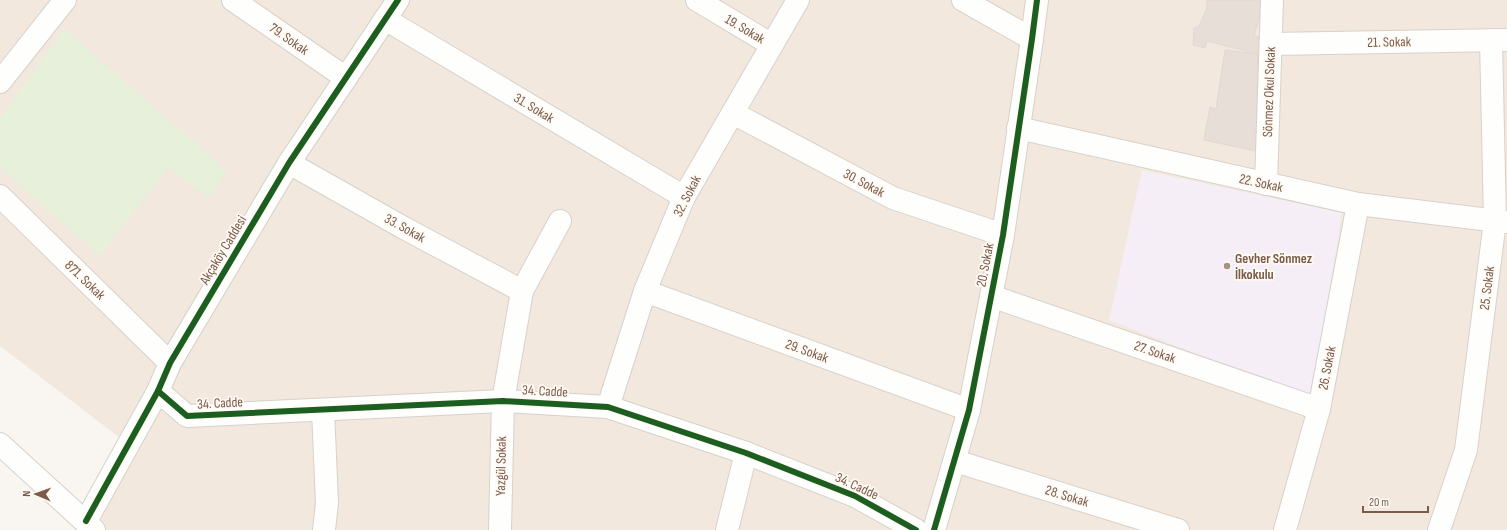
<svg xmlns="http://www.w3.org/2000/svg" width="1507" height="530" font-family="'Sofia Sans Condensed',sans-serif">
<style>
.residential{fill:#f2e8de}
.education{fill:#f6eef6}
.green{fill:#e7f0db}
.building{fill:#e6ded7;stroke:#e2d8d2}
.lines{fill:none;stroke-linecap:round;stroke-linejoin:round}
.minor-casing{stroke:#d7d1cb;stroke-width:24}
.minor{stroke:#fefefd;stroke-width:22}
.cycleway-casing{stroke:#fffaf3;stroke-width:8}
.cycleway{stroke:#1b5e20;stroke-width:6}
.poi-dot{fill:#a69286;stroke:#fffaf3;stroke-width:1.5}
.labels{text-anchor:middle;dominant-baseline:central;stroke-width:3.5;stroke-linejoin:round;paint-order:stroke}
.street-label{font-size:14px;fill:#7a5c4d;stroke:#fffaf3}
.poi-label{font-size:14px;font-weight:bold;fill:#7a5c4d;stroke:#fffaf3;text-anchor:start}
</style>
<rect width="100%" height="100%" fill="#f9f5f0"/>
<path class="residential" d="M0,0H1507V530H99L120,438L0,346Z"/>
<path class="education" d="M1142,170L1342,213L1311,398L1109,320Z"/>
<path class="green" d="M64,29L226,170L211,199L168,168L100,256L0,168V118Z"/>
<g class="building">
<path d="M1207,0H1264L1254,36L1261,37L1258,54L1207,41L1205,48L1193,45L1194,28L1199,26L1207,8Z"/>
<path d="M1225,50L1258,54L1256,151L1204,140L1210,107L1216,109Z"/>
</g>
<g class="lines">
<g class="minor-casing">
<g id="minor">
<path d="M233,0L346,78"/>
<path d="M697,0L772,45"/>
<path d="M963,0L1032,39"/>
<path d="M385,19L684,197"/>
<path d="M1271,44L1507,40"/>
<path d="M0,82L65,0"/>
<path d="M733,113L893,198L1003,235"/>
<path d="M1018,128L1358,204L1507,222"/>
<path d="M289,163L404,228L522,291L503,401L500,530"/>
<path d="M1266,184L1272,0"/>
<path d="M0,196L170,363"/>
<path d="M522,291L560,221"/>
<path d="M645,291L969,410"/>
<path d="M991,296L1319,409"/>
<path d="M158,391L187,416L503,401L608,407L746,453L855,496L916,530"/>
<path d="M608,407L645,291L684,197L798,0"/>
<path d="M323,410L327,503L324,530"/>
<path d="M0,444L94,530"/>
<path d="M955,461L1178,530"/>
<path d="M86,521L158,391L170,363L289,163L398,0"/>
<path d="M727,530L746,453"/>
<path d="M934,530L969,410L1003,235L1032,39L1037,0"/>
<path d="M1285,530L1319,409L1358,204"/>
<path d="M1439,530L1466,450L1495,221L1491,40"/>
</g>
</g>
<use href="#minor" class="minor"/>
<g class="cycleway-casing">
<g id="cycleway">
<path d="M158,391L187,416L503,401L608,407L746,453L855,496L916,530"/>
<path d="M86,521L158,391L170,363L289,163L398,0"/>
<path d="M934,530L969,410L1003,235L1032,39L1037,0"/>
</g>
</g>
<use href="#cycleway" class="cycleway"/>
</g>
<circle class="poi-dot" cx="1227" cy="266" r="4"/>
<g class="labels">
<g class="street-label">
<text transform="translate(745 29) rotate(31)">19. Sokak</text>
<text transform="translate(289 39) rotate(35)">79. Sokak</text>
<text transform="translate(1389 42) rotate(-1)">21. Sokak</text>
<text transform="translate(1269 92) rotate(-88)">Sönmez Okul Sokak</text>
<text transform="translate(534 108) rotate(31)">31. Sokak</text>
<text transform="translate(864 183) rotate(28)">30. Sokak</text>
<text transform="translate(1261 183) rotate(12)">22. Sokak</text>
<text transform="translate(687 196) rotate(-63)">32. Sokak</text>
<text transform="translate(405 228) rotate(29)">33. Sokak</text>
<text transform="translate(223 250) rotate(-59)">Akçaköy Caddesi</text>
<text transform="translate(985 265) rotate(-79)">20. Sokak</text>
<text transform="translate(85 280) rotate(44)">871. Sokak</text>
<text transform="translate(1487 288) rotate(-83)">25. Sokak</text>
<text transform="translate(807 351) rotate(20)">29. Sokak</text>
<text transform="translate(1155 352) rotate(19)">27. Sokak</text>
<text transform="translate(1327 368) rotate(-79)">26. Sokak</text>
<text transform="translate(545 391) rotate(3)">34. Cadde</text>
<text transform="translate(220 403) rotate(-3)">34. Cadde</text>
<text transform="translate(501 466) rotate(-89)">Yazgül Sokak</text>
<text transform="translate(857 486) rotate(25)">34. Cadde</text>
<text transform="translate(1067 496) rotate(17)">28. Sokak</text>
</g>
<g class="poi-label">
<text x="1235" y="258">Gevher Sönmez<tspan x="1235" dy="16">İlkokulu</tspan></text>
</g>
</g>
<g transform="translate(36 494) rotate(272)" stroke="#fffaf3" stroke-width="3" paint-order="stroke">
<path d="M0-3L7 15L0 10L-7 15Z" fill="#7a5c4d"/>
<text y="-6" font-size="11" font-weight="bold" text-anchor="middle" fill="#7a5c4d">N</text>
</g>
<path d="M1363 506v6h65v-6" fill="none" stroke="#7a5c4d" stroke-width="2"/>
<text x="1369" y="506" font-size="12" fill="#7a5c4d" stroke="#fffaf3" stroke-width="3" paint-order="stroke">20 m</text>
</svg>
